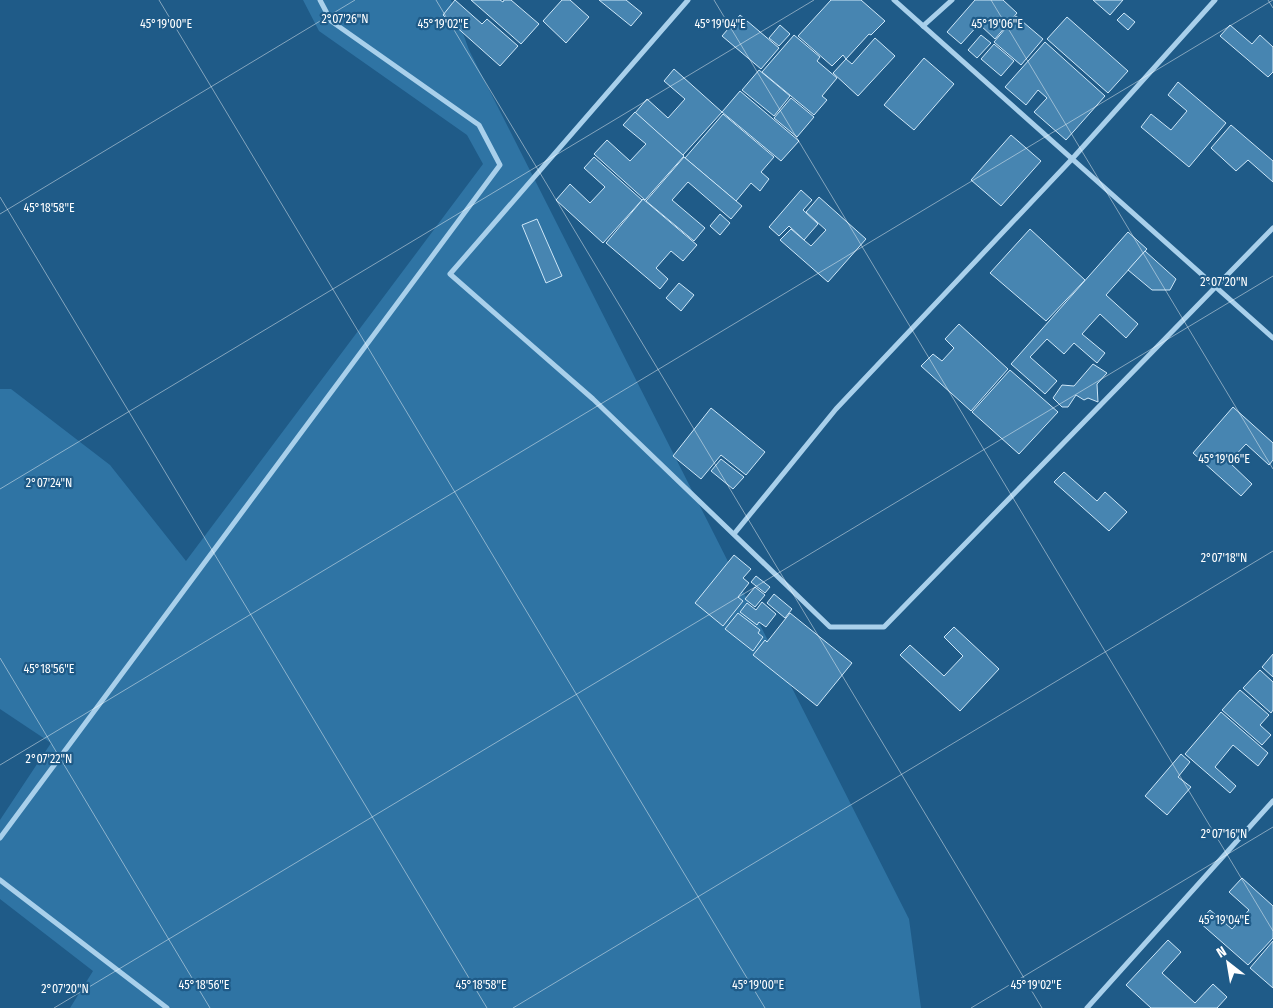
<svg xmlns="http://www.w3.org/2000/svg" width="1273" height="1008" font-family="'Fira Sans Condensed',sans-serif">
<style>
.green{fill:#2f74a4}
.building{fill:#4785b1;stroke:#cee7f8}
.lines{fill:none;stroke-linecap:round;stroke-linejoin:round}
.street{stroke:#a9d0eb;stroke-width:5}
.ticks{fill:none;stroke:#fff;stroke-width:1;stroke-opacity:0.45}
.ticks-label{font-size:12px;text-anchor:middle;fill:#fff;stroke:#1f5b88;stroke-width:4.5;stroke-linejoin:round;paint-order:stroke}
</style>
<rect width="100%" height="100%" fill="#1f5b88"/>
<path class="green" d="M303,0H451L469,50L909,919L921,1008H70L93,971L0,899V820L51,743L0,709V389H11L110,465L186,561L483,164L467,135L319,31Z"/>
<g class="building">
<path d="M455,0L482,24L487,19L518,46L500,66L443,15Z"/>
<path d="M471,0H500L503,2L504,0H511L539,24L521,44Z"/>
<path d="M562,0H570L589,17L566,43L543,21Z"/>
<path d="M599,0H626L642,13L631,26Z"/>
<path d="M831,0H861L885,21L871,35L869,34L846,59L843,55L832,66L798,36Z"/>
<path d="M975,0H1003L1017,13L995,39L979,24L961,44L947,32Z"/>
<path d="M1093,0H1123L1110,15Z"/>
<path d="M1124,13L1135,22L1128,30L1117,20Z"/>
<path d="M740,15L779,48L761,69L722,36Z"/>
<path d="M1016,16L1043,39L1021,65L994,42Z"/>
<path d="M1067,17L1128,71L1108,93L1047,39Z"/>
<path d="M780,25L790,34L779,46L769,38Z"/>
<path d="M1230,25L1252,44L1260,35L1273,47V72L1268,77L1220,36Z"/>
<path d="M794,35L820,57L817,61L837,78L822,96L827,100L814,115L762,72Z"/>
<path d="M981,35L991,43L977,58L968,50Z"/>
<path d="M875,38L895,56L858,96L833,73L846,59L852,64Z"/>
<path d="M1045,42L1105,96L1066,140L1034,112L1047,98L1038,90L1026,105L1005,87Z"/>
<path d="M994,44L1014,61L1001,76L981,59Z"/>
<path d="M924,58L954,84L914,130L884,105Z"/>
<path d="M674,69L722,112L683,155L635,113L647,99L668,118L685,99L664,81Z"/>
<path d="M759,70L790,96L774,116L742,90Z"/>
<path d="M1178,82L1226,123L1189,167L1141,127L1151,114L1171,130L1187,111L1168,95Z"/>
<path d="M740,91L799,141L781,161L722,112Z"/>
<path d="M791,98L814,117L797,137L774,118Z"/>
<path d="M635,112L684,156L645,200L594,154L607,140L630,161L646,144L623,125Z"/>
<path d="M723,114L774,157L761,172L769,179L760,191L751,183L736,201L685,158Z"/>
<path d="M1231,125L1273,161V182L1248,160L1236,171L1211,148Z"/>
<path d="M1011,135L1041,161L1001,206L971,180Z"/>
<path d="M594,157L642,200L603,243L556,200L570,184L590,203L605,187L584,168Z"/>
<path d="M684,157L742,206L731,219L688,182L672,200L705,228L694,241L646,201Z"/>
<path d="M801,190L812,200L803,210L818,224L804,240L789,226L779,236L769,227Z"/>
<path d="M819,197L866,239L828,282L780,240L791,229L811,246L826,230L806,212Z"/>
<path d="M643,199L697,245L683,261L671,251L656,268L668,279L660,289L606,243Z"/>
<path d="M720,214L730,223L720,235L710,226Z"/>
<path d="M537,219L562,276L546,283L522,225Z"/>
<path d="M1030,229L1085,280L1046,321L990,273Z"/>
<path d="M1128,232L1147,249L1106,295L1138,324L1126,338L1100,314L1082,334L1105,353L1097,363L1074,343L1064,354L1047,339L1030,357L1057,381L1045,394L1011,364Z"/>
<path d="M1145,251L1176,279L1170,290H1152L1128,270Z"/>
<path d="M679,283L694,295L681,311L666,298Z"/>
<path d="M959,324L1008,369L971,411L921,366L933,354L942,361L954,348L945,339Z"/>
<path d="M1093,364L1107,373L1097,384L1098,402L1088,398L1084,400L1076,395L1068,407H1062L1053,398L1062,385L1074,386Z"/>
<path d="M1010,370L1058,412L1019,454L972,412Z"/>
<path d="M1233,407L1273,443V460L1269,465L1246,444L1229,462L1252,484L1241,496L1193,453Z"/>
<path d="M711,408L765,452L746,475L721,455L701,479L673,456Z"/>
<path d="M721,459L744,477L733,489L711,471Z"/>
<path d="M1064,472L1097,501L1105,492L1127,512L1109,531L1054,482Z"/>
<path d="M734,555L751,569L743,578L749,583L738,597L743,601L723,626L695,603Z"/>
<path d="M756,576L770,587L765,593L751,582Z"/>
<path d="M755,587L765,595L755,607L745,599Z"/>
<path d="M774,594L792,609L785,618L767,603Z"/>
<path d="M762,602L776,614L766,627L759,622L757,625L740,612L747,603L756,610Z"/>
<path d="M738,613L760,630L758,633L763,637L753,651L725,629Z"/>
<path d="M790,613L852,663L817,706L753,655L765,640L767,642Z"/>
<path d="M954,627L999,669L960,711L900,655L910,645L944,676L963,656L944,637Z"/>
<path d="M1273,654V677L1262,667Z"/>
<path d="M1260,670L1273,682V710L1271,713L1243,688Z"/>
<path d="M1240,690L1269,715L1260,725L1271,735L1262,745L1222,710Z"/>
<path d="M1221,712L1268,753L1258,766L1233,745L1215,767L1236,786L1230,793L1185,754Z"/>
<path d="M1181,754L1190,762L1178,777L1191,787L1167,815L1145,796Z"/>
<path d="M1242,878L1273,906V938L1248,965L1199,922L1210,910L1232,929L1249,910L1229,892Z"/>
<path d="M1168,940L1181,952L1162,973L1195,1003L1213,984L1227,997L1217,1008H1151L1126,985Z"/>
<path d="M1273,941V988L1250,968Z"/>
</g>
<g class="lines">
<g class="street">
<path d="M688,0L450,274L593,399L830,627H884L1273,228"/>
<path d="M894,0L1273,338"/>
<path d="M923,26L952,0"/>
<path d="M734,534L836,409L1072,159L1215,0"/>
<path d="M0,838L500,165L479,125L331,21L320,0"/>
<path d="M0,880L167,1008"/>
<path d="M1087,1008L1273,801"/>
</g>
</g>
<path class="ticks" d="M159,0L765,1008M436,0L1042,1008M714,0L1273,931M991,0L1273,469M1268,0L1273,8M0,197L487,1008M0,214L355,0M0,489L814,0M0,658L210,1008M0,765L1273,0M54,1008L1273,276M513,1008L1273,551M971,1008L1273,827"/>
<g class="ticks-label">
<text x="345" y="23">2°07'26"N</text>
<text x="166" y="28">45°19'00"E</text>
<text x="443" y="28">45°19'02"E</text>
<text x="720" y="28">45°19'04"E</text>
<text x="997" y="28">45°19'06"E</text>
<text x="49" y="212">45°18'58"E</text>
<text x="1224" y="286">2°07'20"N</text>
<text x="1224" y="463">45°19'06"E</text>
<text x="49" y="487">2°07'24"N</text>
<text x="1224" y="562">2°07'18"N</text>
<text x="49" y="673">45°18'56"E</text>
<text x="49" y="763">2°07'22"N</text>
<text x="1224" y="838">2°07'16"N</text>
<text x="1224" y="924">45°19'04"E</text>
<text x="204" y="989">45°18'56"E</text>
<text x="481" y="989">45°18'58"E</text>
<text x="758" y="989">45°19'00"E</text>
<text x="1036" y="989">45°19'02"E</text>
<text x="65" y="993">2°07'20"N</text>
</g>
<g transform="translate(1228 963) rotate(329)" stroke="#1f5b88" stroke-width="4" paint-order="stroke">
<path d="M0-4L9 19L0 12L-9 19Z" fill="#ffffff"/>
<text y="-8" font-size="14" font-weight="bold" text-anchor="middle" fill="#ffffff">N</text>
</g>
</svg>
